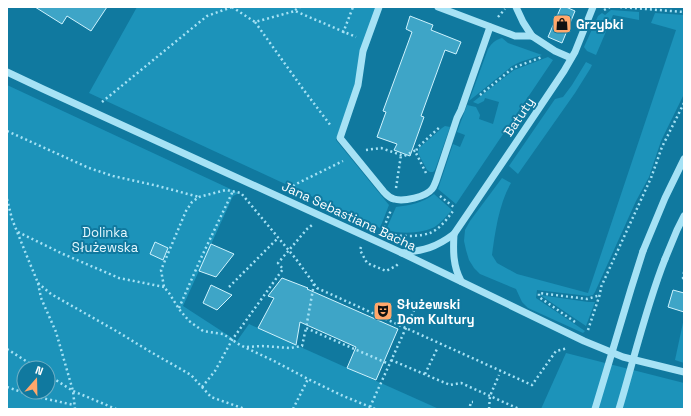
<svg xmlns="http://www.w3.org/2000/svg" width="691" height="416" font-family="'Space Grotesk',sans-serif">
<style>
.green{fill:#1c93ba;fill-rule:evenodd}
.building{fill:#3ea5c7;stroke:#cff3fe}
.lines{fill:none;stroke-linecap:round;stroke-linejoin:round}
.path{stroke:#a6e2f5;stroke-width:2.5;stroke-dasharray:2 3;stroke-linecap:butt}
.minor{stroke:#a6e2f5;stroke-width:7}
.minor-bridge{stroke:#a6e2f5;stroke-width:7}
.labels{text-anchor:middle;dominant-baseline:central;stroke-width:4;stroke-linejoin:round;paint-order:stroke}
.poi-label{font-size:13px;font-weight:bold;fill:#fff;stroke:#10799f;text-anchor:start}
.street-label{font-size:13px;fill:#fff;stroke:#10799f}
.park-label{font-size:13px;fill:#e5f8fe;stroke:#10799f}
</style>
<rect width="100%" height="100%" fill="#10799f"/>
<g class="green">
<path d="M137,7H382L336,140L389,205L380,228L89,93Z"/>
<path d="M611,10L639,12V20L613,15L596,55L587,51L584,47L598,16L602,13L605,15Z"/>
<path d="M655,13L684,15V94L661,141L649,177L636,201L595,292L593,295L588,296L537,290L536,298L585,331L583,333L528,308L522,302L516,289L480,274L474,268L469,260L466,250L464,241L465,230L470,221L502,178L511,183C499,203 495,233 492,255L497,263L517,274L588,293L676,30L651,23Z"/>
<path d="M502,38L508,43L542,55L520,62L512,66L469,101L488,49C492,43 495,40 502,38Z"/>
<path d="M548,57L553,60L456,204L438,189L453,144L460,147L465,135L457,132L467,105L476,107L480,115L479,119L493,124L499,102L485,98L484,101L478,104L473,102L514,70Z"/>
<path d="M586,62L592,65L590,69L575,93L518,174L509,166L555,99L563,97L572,85Z"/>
<path d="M7,85L239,193L233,196L183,306L237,341L249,324L439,409H7ZM24,368H48V392H24Z"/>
<path d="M445,126L450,127L435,170L433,172H430L427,170L418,153L419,148L442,128Z"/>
<path d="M434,194L452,210C447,215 442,222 436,226C423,234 400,234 386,230L396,207C410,205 423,203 434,194Z"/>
<path d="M540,295L588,302H595L586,326Z"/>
<path d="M684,318V363L675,360Z"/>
<path d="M566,353L684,383V409H541Z"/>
</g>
<g class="building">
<path d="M35,7H107L91,31L67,16L62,24Z"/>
<path d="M561,7H566L575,11L562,43L548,37Z"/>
<path d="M410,16L433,25L431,30L461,42L456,54L445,50L421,116L424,117L410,156L394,150L397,144L377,137L386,112L383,111L412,32L406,29Z"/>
<path d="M155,242L168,248L163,260L150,254Z"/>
<path d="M211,244L234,254L216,277L199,271Z"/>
<path d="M282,278L308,288L307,289L398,329L376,380L347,368L356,347L300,322L296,345L258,328L274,298L268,296Z"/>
<path d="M211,285L232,295L217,310L203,303Z"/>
<path d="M673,290L684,293V312L668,307Z"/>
</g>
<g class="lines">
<g class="path">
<path d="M232,7L255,22L295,11L356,37"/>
<path d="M620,7L684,12"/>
<path d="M295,10L300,7"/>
<path d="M604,10L610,7"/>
<path d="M498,17L505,9"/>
<path d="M255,22L303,89L331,126"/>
<path d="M343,33L353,7"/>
<path d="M480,95L513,68L542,57"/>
<path d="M102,102L185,34L207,16L232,7"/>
<path d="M7,131L89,168L113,176L158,186L199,197"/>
<path d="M366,150L381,148L404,156L416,150"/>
<path d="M426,173L416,153L417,148L441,126"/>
<path d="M396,188L401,155"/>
<path d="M289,189L296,184L343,161"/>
<path d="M440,196L455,208"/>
<path d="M7,199L12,219L26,254L38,283L41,298L56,332L73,391L75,409"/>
<path d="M18,232L63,254L119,278L164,287"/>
<path d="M382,232L391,210"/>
<path d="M395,235C405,237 421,236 430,233C440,229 447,219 453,211"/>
<path d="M361,247L360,250L367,263L386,271L396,266L398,264"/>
<path d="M684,272L683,278L684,280"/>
<path d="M38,283L51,294L118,332L149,351L191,375L211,397L245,409"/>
<path d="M314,284L306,328L389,364"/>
<path d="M229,287L278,238"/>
<path d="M179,308L201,258L233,191"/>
<path d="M575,322L539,297V293L587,299L594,297L600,295"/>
<path d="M588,330L600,294L601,287L651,178L662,147L684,103"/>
<path d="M247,347L262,346L290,348L302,346L306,328"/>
<path d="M7,349L37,368"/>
<path d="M391,360L450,385L461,383L519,409"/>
<path d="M425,374L437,349"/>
<path d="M48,375L73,391L116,409"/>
<path d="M7,387L33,396L74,405"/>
<path d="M202,387L215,371L232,340L283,269L278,263L307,229L312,225"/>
<path d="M470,406L471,402H473"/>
<path d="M370,407L415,308"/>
<path d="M293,409L308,379"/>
<path d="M375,409L341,395L308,379L274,361L240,345L223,334L203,331L189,321L179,309L169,293L164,287L161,270L186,211L192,202L199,197L226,190L241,193L296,259L317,288L532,385L556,351L568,348"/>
<path d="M489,409L490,396L499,375"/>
</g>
<g class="minor">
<path d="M379,7L363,51L358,85L340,138L384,192C387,195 389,198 394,199C403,202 426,197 432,189C434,187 435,183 436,181L457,118L461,110L490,27"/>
<path d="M438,7L515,36H532L555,51L571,58"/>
<path d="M516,7L523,22L532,36"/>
<path d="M7,72L43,89L402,253L584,341L623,357L684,372"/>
<path d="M643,251L665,198L684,159"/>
<path d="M402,253C425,250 435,248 454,234"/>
<path d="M665,259L677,230L684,216"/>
<path d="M461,281C453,266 453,251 454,234L509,153L564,71L575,52L593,7"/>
</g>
<g class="minor-bridge">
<path d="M595,409L631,289L643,251"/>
<path d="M619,409C634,359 646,307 665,259"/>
</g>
</g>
<defs>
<g id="shop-square" transform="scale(1)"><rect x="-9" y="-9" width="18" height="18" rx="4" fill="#ffa76b" stroke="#10799f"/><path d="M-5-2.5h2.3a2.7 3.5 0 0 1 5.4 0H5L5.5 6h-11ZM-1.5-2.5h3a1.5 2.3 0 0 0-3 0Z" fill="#111"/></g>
<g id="theatre-square" transform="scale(1)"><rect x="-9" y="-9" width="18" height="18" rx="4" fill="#ffa76b" stroke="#10799f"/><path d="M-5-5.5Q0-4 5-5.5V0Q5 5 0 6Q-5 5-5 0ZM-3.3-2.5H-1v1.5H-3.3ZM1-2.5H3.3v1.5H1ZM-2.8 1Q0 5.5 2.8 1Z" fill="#111"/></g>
</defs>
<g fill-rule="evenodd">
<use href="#shop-square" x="562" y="24"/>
<use href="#theatre-square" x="383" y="311"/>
</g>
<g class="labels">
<g class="poi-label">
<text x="576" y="24">Grzybki</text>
<text x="397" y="304">Służewski<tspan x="397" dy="15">Dom Kultury</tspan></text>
</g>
<g class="street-label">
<text transform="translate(519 117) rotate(-56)">Batuty</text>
<text transform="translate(349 216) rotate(25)">Jana Sebastiana Bacha</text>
</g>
<g class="park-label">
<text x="105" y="232">Dolinka<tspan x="105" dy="15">Służewska</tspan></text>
</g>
</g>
<rect width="691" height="416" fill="none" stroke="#ffffff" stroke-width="16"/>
<g transform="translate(36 380) rotate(20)"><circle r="19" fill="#10799f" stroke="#70afc5"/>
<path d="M0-3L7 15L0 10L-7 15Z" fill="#ffa76b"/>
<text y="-6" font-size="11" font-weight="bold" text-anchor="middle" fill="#ffffff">N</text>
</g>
</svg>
